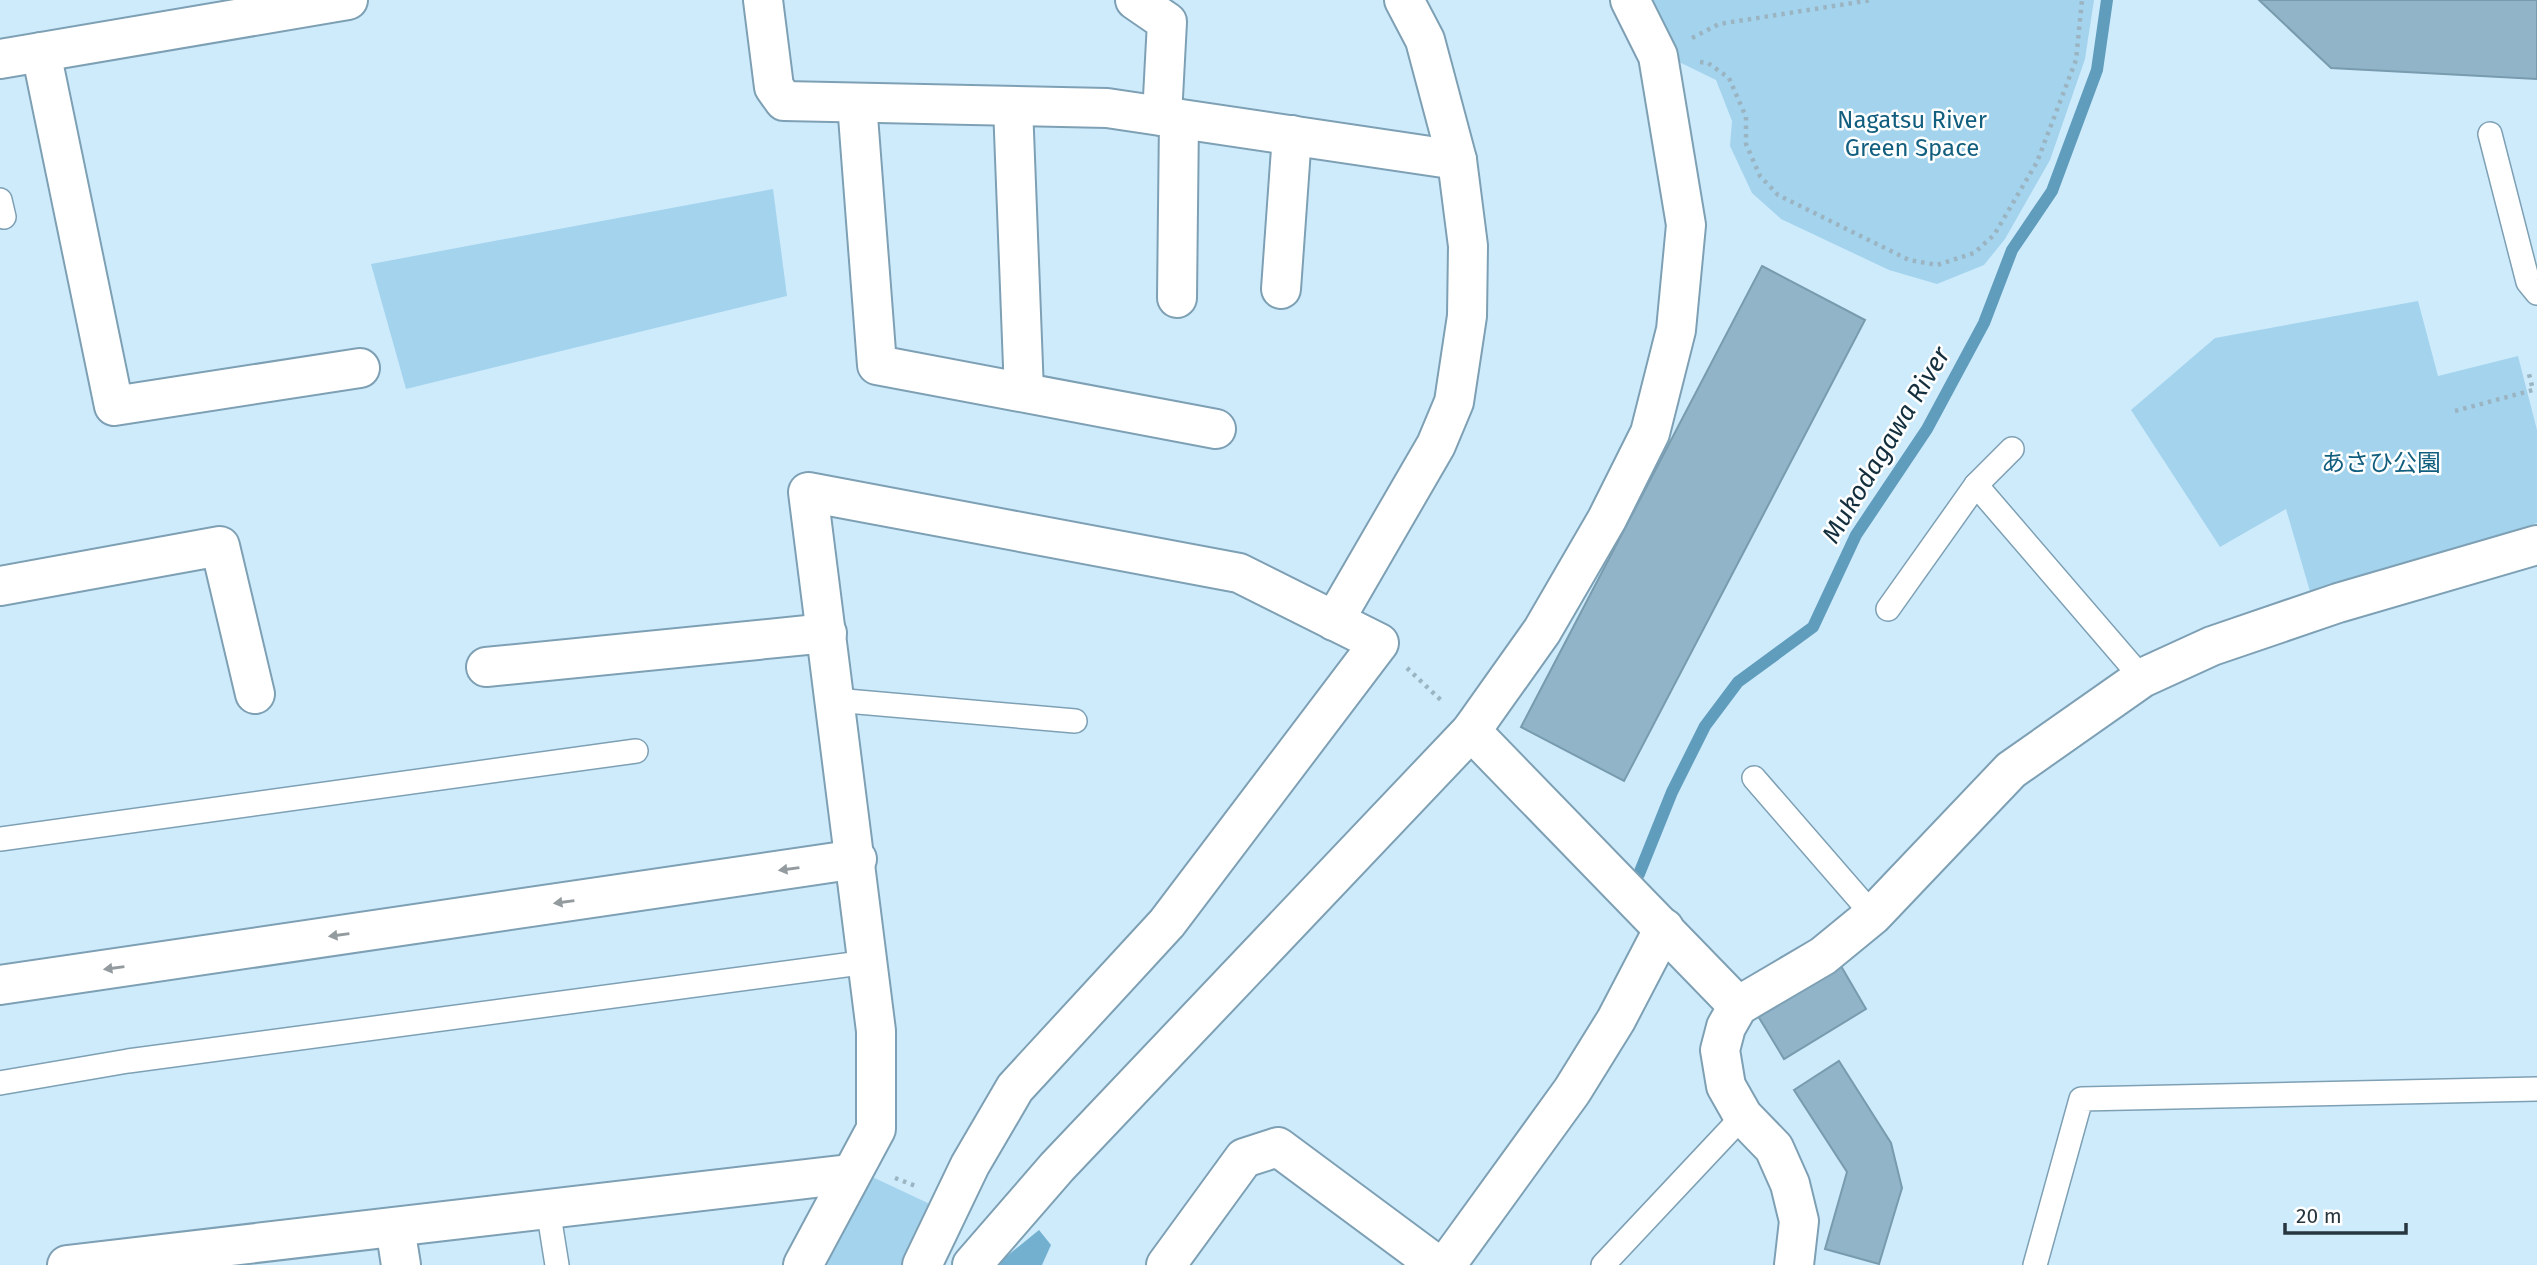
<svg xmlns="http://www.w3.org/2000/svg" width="2537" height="1265" font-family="'Fira Sans','Noto Sans JP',sans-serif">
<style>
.green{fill:#a4d3ed}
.forest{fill:#73b0d0}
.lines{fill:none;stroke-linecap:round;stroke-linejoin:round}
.stream{stroke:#609cbc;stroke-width:12}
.building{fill:#91b4c8;stroke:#789bae;stroke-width:2}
.lane-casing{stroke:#7ea0b4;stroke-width:26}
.street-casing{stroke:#7ea0b4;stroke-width:42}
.path{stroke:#9bb4c2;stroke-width:4.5;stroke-dasharray:3.5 5;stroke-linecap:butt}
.lane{stroke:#fff;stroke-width:23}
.street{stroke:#fff;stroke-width:38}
.oneway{fill:#949b9f}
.labels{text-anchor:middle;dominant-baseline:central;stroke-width:5;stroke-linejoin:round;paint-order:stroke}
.park-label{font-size:24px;fill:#125e7f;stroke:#fff}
.water-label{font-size:26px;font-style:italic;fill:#132f3e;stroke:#fff}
</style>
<rect width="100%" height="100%" fill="#ceebfc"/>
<g class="green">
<path d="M1645,0H2094L2085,59L2050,160L2005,239L1984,265L1937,284L1889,270L1781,219L1752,193L1730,146L1732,121L1716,80L1677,61Z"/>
<path d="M773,189L787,296L406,389L371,264Z"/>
<path d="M2418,301L2438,376L2518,356L2537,430V523L2311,595L2286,509L2220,547L2131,410L2215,338Z"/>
<path d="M866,1174L932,1205L903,1265H823Z"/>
</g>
<path class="forest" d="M1039,1230L1051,1245L1042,1265H996Z"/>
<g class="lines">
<path class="stream" d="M1639,874L1672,792L1705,726L1738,682L1813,627L1856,535L1927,429L1984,323L2012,250L2052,191L2097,70L2107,0"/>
</g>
<g class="building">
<path d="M2259,0H2537V79L2331,68Z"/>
<path d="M1762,266L1865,320L1624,781L1521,727Z"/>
<path d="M1841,966L1866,1009L1784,1059L1758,1016Z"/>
<path d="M1839,1061L1891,1143L1902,1188L1879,1264L1825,1249L1847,1172L1794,1090Z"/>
</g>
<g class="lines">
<g class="lane-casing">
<g id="lane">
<path d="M2490,134L2528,282L2537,293"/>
<path d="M0,200L4,217"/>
<path d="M1976,485L2012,449"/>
<path d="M1888,609L1976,485L2142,678"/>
<path d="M835,700L1075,721"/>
<path d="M1754,778L1873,915"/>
<path d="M0,839L636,751"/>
<path d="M0,1083L128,1061L868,962"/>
<path d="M548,1209L557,1265"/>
<path d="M1603,1265L1743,1116"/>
<path d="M2035,1265L2081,1099L2537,1089"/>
</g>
</g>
<g class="street-casing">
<g id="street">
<path d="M763,0L774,87L784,101L1107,108L1457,160"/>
<path d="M1135,0L1167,22L1162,116"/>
<path d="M41,52L114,406L360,368"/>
<path d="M0,59L348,0"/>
<path d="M857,103L877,365L1216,429"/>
<path d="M1013,106L1024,392"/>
<path d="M1281,289L1292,135"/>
<path d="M1177,298L1179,119"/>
<path d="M0,586L220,546L255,694"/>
<path d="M1334,621L1436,445L1454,402L1467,316L1468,246L1457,160L1425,40L1404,0"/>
<path d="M486,667L827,633"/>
<path d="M1471,731L1738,1006"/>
<path d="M0,985L857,859"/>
<path d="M395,1227L401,1265"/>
<path d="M67,1265L849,1174"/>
<path d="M803,1265L876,1129V1031L808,492L1239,573L1379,643L1167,923L1015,1088L970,1165L922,1265"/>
<path d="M972,1265L1057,1167L1471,731L1542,631L1607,519L1650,433L1676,330L1686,225L1658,56L1630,0"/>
<path d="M1166,1265L1244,1158L1278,1147L1437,1265"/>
<path d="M1446,1265L1572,1091L1616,1020L1664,928"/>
<path d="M1794,1265L1799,1221L1790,1184L1774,1148L1743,1116L1726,1086L1720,1050L1726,1027L1738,1006L1823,956L1873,915L2011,770L2142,678L2212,646L2338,603L2537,545"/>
</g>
</g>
<g class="path">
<path d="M1692,38L1719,24L1872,0"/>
<path d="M1700,62L1708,63L1729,78L1746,117V144L1760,176L1778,195L1909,260L1937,265L1974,253L1994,235L2037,162L2076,60L2082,0"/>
<path d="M2455,411L2533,390L2529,374"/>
<path d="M1407,668L1444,703"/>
<path d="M895,1178L916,1186"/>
</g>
<use href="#lane" class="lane"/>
<use href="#street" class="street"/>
</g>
<defs><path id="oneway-solid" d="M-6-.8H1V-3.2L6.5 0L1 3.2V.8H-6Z" transform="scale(1.75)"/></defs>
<g class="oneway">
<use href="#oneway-solid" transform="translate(789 869) rotate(172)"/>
<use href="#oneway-solid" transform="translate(564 902) rotate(172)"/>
<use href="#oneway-solid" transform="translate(339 935) rotate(172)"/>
<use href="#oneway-solid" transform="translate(114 968) rotate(172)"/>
</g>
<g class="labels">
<g class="park-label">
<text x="1912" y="120">Nagatsu River<tspan x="1912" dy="28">Green Space</tspan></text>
<text x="2381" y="463">あさひ公園</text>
</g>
<g class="water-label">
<text transform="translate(1886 445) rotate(-59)">Mukodagawa River</text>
</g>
</g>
<path d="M2285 1223v10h121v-10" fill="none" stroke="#28373f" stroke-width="3.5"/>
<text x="2296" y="1223" font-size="21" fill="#28373f" stroke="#ffffff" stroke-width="5" paint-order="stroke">20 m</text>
</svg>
